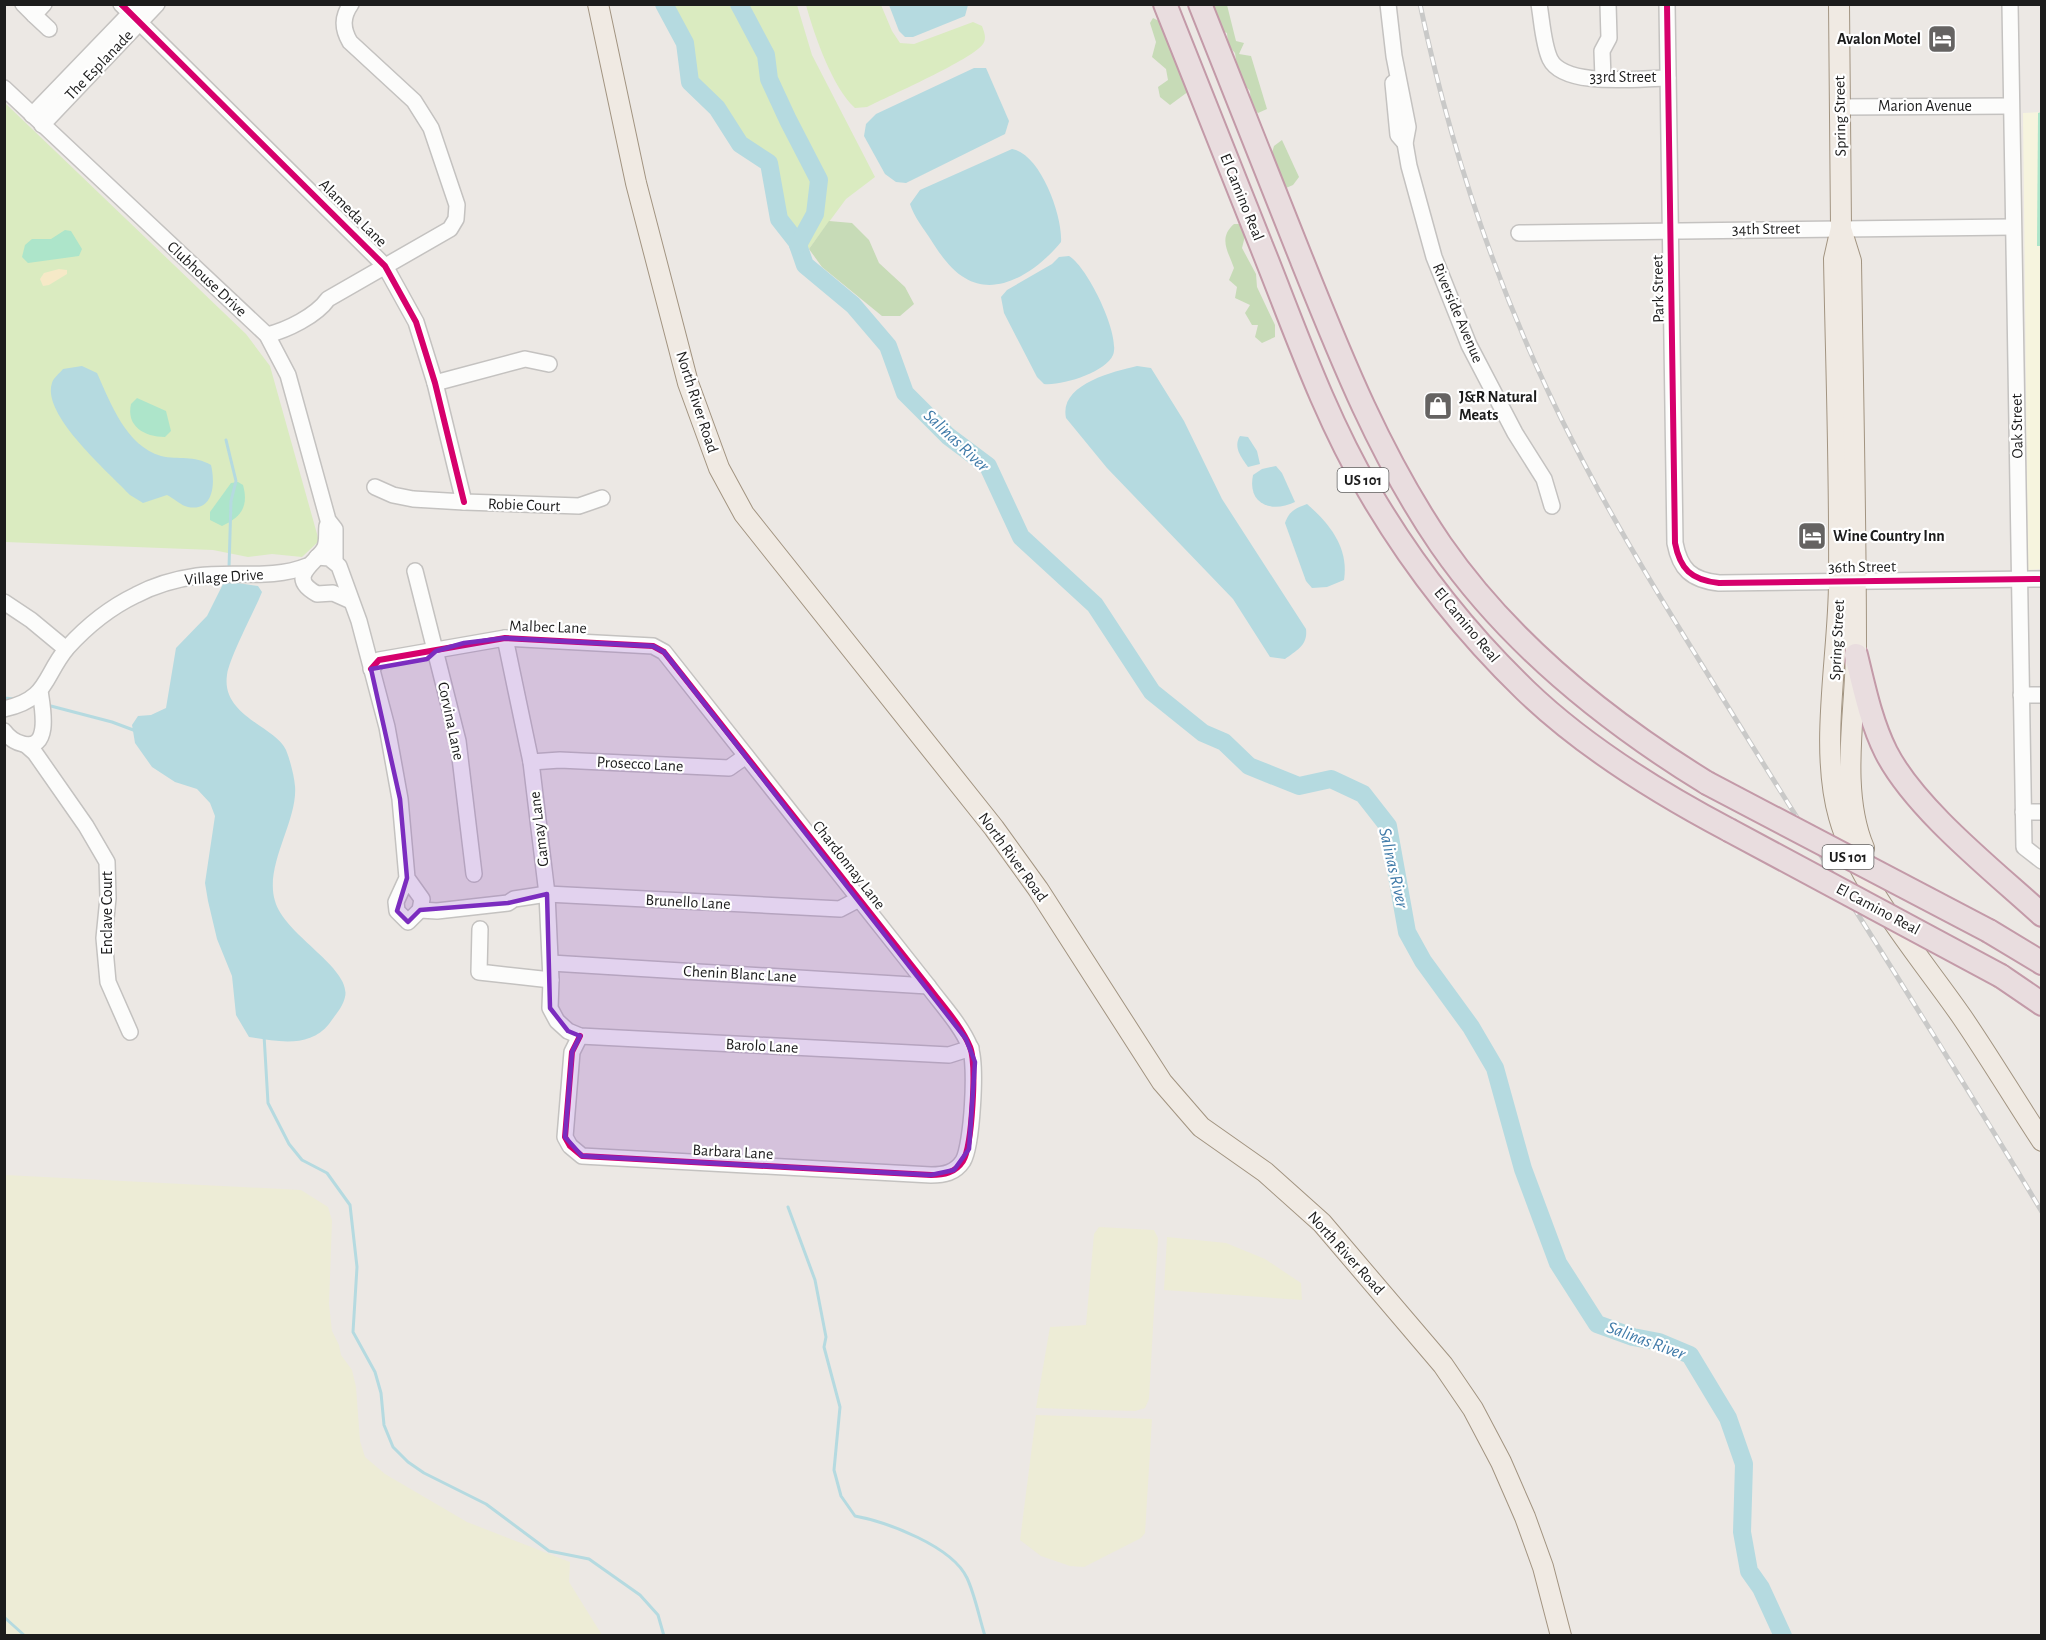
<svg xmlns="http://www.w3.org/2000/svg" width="2046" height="1640" font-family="'Alegreya Sans',sans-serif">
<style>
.education{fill:#f6f4de}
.farmland{fill:#edecd6}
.grass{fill:#daebc0}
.forest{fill:#c7dbb7}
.sand{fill:#f6e9c7}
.pitch{fill:#ade5ca}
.water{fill:#b5dae0}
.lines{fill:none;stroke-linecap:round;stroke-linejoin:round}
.stream{stroke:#b5dae0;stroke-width:3}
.river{stroke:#b5dae0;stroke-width:18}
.minor-casing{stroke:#c4c2c0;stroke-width:18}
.major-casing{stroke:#a29481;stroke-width:22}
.highway-casing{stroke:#c39aa8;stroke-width:26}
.minor{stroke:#fcfcfb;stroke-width:15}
.major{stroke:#f0eae3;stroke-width:20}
.highway{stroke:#e9dddf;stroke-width:22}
.rail-casing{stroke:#c9c9c8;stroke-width:5}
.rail{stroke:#fff;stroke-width:3;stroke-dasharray:9;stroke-linecap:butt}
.highway-bridge-casing{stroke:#c39aa8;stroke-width:26;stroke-linecap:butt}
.highway-bridge{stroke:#e9dddf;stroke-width:22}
.cycleway-casing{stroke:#fff;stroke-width:10}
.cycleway{stroke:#d6006c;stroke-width:6}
.marked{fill:#7b2cbf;fill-opacity:0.2;stroke:#7b2cbf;stroke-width:4.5;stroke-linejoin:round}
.labels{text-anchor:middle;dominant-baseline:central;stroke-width:4.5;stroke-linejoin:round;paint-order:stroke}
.shield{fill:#fff;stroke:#606060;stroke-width:1.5}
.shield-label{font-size:15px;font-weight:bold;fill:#1c1c1c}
.poi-label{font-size:16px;font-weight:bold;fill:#1c1c1c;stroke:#fff;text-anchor:start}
.street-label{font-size:16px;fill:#1c1c1c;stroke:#fff}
.water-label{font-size:18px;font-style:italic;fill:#407ba9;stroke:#fff}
</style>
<rect width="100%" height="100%" fill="#ece8e4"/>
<path class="education" d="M2042,112L2041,569L2028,570L2023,113Z"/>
<g class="farmland">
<path d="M5,1175L301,1190L328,1207L332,1221L329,1304L332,1331L339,1345L341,1355L352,1370L356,1387L360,1441L365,1457L385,1474L467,1522L570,1562L569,1582L602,1635H5Z"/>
<path d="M1099,1227L1154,1230L1158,1238L1149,1399L1145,1408L1135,1411L1036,1408L1050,1327L1086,1325L1094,1234Z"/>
<path d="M1167,1237L1226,1243L1265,1259L1301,1283L1302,1300L1164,1290Z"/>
<path d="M1036,1415L1152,1419L1145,1533L1141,1538L1084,1567L1070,1566L1041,1556L1020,1540Z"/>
</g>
<g class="grass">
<path d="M670,5H797L812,55L875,177L846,199L809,249L784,216L771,159L745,140L718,101L695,77L685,34Z"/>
<path d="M806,5H881L892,31L900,43L914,44L973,22L982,26C984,32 987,38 983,44C973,59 889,96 867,107L855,108C832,87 814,34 806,5Z"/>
<path d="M5,103L246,334L270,366L319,541L302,557L272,554L248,557L213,550L5,542Z"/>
</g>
<g class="forest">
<path d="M1214,5H1227L1236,41L1244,43L1239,54L1251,56L1267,109L1258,113L1251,107L1250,91L1239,79L1235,53L1228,45L1227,33L1219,30L1213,16Z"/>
<path d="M1153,18L1161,22L1189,91L1170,105L1160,97L1158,87L1168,80L1166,69L1152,57L1156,42L1150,23Z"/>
<path d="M1282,140L1299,177L1293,185L1286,188L1273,181L1271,156L1274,146Z"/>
<path d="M829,221L852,223L869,240L879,263L905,287L914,304L900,316H882L822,267L809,249Z"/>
<path d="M1234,224H1241L1245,236L1242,248L1256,274L1257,287L1275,325V337L1262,343L1255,337L1258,325H1252L1245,313L1250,305L1235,298L1237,287L1229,280L1234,268C1228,251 1218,238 1234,224Z"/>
</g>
<path class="sand" d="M59,269L67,270V274L49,285L43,286L40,279L44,273Z"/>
<g class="pitch">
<path d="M2041,112H2042L2041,246H2037L2038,113Z"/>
<path d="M65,230L71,231L82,249L79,256L28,263L22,257L25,245L32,239H51Z"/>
<path d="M137,398L166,411L171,431L165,437C144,437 126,426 131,404Z"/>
<path d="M238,482L243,485C249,507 241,517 222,526L210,520V512L231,483Z"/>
</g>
<g class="water">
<path d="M889,5H968L965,16L913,37H905L899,31Z"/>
<path d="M974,68H986L1009,121L1005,134L906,183L896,182L885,174L864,136L866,124L876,114Z"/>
<path d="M1012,149C1040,153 1063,216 1061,242C1040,268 999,299 965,278C952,271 939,253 931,240C924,229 914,217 910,204L920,190Z"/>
<path d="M1069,256C1087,266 1121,335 1113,355C1106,372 1062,386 1044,384L1037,377L1004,313L1001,297L1007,290L1052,264L1059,257Z"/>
<path d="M82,366L97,373C110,402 126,446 161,456C179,460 194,455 211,465C215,481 215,512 188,507C182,506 173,498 167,495L143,503L130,495C110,473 41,415 52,383C53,378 60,373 63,369Z"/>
<path d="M1137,366L1151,368L1184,421L1222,499L1306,629C1308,645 1297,650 1285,659L1270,657L1233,599L1107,468L1066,418C1059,385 1111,372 1137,366Z"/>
<path d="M1240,436L1248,437L1257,451L1260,464L1248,467C1241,457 1233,447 1240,436Z"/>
<path d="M1276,466L1282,473L1295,502C1272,513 1247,505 1253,475L1262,469Z"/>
<path d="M1307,504C1330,524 1349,548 1344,580L1327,587L1312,588L1306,581L1285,523C1289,511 1296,508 1307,504Z"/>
<path d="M231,582L258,586L262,592C254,612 230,656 227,675C221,716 275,726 286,750C290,760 294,775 295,786C298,821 264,865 275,901C284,935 352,968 345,997C343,1007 335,1015 329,1024C309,1049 276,1041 249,1037L236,1015L232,976L217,939L208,901L205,883L215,816L210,803L197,789L175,782L152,767L135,743L132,725L138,716L151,715L166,708L176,648L207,616L223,584Z"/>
</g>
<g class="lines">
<g class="stream">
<path d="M226,440L236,481L231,501L229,568"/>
<path d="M4,698L15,699"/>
<path d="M47,705L112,722L136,731"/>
<path d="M264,1035L268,1103L289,1144L302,1160L327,1173L350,1205L357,1267L353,1332L375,1372L381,1393L384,1425L393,1447L408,1462L424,1473L486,1504L549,1551L589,1559L640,1595L658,1615L664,1636"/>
<path d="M788,1207L815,1280L826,1337L824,1347L840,1407L834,1470L841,1496L855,1516C887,1522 952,1546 967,1578C975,1595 979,1617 985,1636"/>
<path d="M4,1617L25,1636"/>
</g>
<g class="river">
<path d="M664,4L685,43L690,82L717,108L740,144L769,163L779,219L797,242L805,265L853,305L888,346L905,393L948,436L988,466L1021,537L1095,605L1152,692L1203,733L1224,742L1249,766L1299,786L1331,779L1363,794L1388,826L1407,932L1423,961L1471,1027L1495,1068L1523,1169L1558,1263L1597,1324L1633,1337L1659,1342L1690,1355L1728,1418L1744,1464L1742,1532L1749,1571L1761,1588L1783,1636"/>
<path d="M739,4L766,55L769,79L788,120L819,180L815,214L798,245"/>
</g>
<g class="minor-casing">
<g id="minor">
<path d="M23,4L34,15L44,4"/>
<path d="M121,4L385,266L416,322L435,383L464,502"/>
<path d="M1388,4L1394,56L1408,127L1405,143L1409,166L1434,257L1469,345L1515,433L1544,479L1552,506"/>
<path d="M1539,4C1542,21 1543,44 1550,59C1564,88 1639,78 1668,78"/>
<path d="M1667,4L1675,543C1680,569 1691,580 1719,583L2042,579"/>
<path d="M2010,4L2024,847L2042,861"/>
<path d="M34,15L49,29"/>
<path d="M1603,78L1602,51L1609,38L1608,4"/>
<path d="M1393,83L1398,135L1405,143"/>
<path d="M4,88L267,335L288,375L328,520L335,529V560"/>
<path d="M1840,107L2011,106"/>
<path d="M32,115L139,4"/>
<path d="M42,125L157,4"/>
<path d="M1519,233L2013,227"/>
<path d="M267,335C287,330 316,316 328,299L450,229L456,219L457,205L431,128L414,101L350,42C342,28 342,17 351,4"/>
<path d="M435,383L525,359L549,364"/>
<path d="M375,487L393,495L413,499L464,502L579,506L602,498"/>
<path d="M327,526C326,534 328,542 324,549C315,564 286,577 317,594L333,593L351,601"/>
<path d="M317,557L329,558L339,566L359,621L387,727L400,799L407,878L422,899L420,910L408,922L397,911L396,902L407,878"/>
<path d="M415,571L458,741L474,874"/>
<path d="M4,602L31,620L66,649"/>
<path d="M505,638L531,762L547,894L551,980L550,1008L557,1021L568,1031L580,1036L949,1055L971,1048"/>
<path d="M371,669L379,660L505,638L653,646L664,652L928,986C942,1005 961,1025 970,1047C977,1064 972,1146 963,1161C955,1173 944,1175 931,1175L582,1156L570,1146L565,1137L572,1052L580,1036"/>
<path d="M2021,695H2042"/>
<path d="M4,709C49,699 43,677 67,648C86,627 111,607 136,595C155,585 176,579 197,576C233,571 272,580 307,566"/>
<path d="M4,731C9,738 14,742 23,744C52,751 42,705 40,691"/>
<path d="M26,745L35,753L86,826L107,862L108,898L104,938L108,982L130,1032"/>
<path d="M531,762L560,760L729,768L746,756"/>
<path d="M2023,812H2042"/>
<path d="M420,910L437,911L508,903L514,899L547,894L840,909L859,899"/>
<path d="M480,929L479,972L551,980"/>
<path d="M551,963L928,986"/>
</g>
</g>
<g class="major-casing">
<g id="major">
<path d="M598,4L636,183L688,383L719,468L744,514L994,828L1038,889L1162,1082L1201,1127L1265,1172L1322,1223L1443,1365L1473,1409L1501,1462L1525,1517L1543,1567L1561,1636"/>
<path d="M1839,4L1841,228L1834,259C1836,366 1840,474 1839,581C1839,654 1819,747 1839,817C1858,886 1922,959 1962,1017C1990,1058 2015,1100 2042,1141"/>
<path d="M1842,232L1851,261C1853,391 1856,520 1856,649C1856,711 1839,789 1864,848"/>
</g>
</g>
<g class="highway-casing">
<g id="highway">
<path d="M1165,4C1197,85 1229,165 1261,245C1294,327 1324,415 1369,491C1411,563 1465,632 1525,690C1584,747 1657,792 1729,830"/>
<path d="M1200,4C1234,89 1267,174 1301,258C1341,358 1380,456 1441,545C1509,643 1606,721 1707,783"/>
<path d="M1856,655C1864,688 1871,722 1886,752C1915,809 1994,871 2042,915"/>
<path d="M1989,931L2042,963"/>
<path d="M2001,976L2042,1004"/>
</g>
</g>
<use href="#minor" class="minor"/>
<use href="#major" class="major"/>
<use href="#highway" class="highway"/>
<g class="rail-casing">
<path id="rail" d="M1420,4C1452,157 1503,306 1574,444C1626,546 1688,642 1748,739C1846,897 1947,1053 2042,1212"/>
</g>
<use href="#rail" class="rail"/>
<g class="highway-bridge-casing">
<g id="highway-bridge">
<path d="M1707,783L1989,931"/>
<path d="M1729,830L2001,976"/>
</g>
</g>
<use href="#highway-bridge" class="highway-bridge"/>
<g class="cycleway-casing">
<g id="cycleway">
<path d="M121,4L385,266L416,322L435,383L464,502"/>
<path d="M1667,4L1675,543C1680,569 1691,580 1719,583L2042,579"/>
<path d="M371,669L379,660L505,638L653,646L664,652L928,986C942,1005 961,1025 970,1047C977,1064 972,1146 963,1161C955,1173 944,1175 931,1175L582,1156L570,1146L565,1137L572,1052L580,1036"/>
</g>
</g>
<use href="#cycleway" class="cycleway"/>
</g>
<path class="marked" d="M505,638L653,646L664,652L966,1039L975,1062L969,1149L954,1170L931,1175L582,1156L565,1137L572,1052L580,1036L568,1031L550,1008L547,894L508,903L420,910L408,922L397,911L407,878L400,799L371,669L427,659L436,651L464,643Z"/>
<defs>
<g id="hotel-square" transform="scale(1.5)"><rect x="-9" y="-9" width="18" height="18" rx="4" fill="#656362" stroke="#fff"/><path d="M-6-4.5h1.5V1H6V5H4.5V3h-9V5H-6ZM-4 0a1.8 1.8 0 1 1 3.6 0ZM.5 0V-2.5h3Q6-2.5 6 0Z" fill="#fff"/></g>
<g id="shop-square" transform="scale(1.5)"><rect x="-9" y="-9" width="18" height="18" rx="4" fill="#656362" stroke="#fff"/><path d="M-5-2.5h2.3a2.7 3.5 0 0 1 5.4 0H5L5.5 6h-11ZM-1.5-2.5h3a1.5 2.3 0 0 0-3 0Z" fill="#fff"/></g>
</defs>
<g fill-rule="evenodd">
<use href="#hotel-square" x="1942" y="39"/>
<use href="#shop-square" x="1438" y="406"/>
<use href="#hotel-square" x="1812" y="536"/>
</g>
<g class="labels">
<g class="shield">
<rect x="1337.5" y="468" width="51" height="24" rx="4.5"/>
<rect x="1822.5" y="845" width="51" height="24" rx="4.5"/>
</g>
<g class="shield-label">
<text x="1363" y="480">US 101</text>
<text x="1848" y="857">US 101</text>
</g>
<g class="poi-label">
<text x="1921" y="39" text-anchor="end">Avalon Motel</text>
<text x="1459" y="397">J&amp;R Natural<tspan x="1459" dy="18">Meats</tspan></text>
<text x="1833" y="536">Wine Country Inn</text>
</g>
<g class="street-label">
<text transform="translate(99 65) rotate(-46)">The Esplanade</text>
<text x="1623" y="77">33rd Street</text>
<text x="1925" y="106">Marion Avenue</text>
<text transform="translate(1840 116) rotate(-91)">Spring Street</text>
<text transform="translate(1242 197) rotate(68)">El Camino Real</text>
<text transform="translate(353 213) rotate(45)">Alameda Lane</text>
<text transform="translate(1766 229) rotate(-1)">34th Street</text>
<text transform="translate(207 279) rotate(43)">Clubhouse Drive</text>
<text transform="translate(1658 289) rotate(-91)">Park Street</text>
<text transform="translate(1458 313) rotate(67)">Riverside Avenue</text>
<text transform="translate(697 402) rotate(72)">North River Road</text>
<text transform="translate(2017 426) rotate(-91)">Oak Street</text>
<text transform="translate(524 505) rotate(2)">Robie Court</text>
<text transform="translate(1862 567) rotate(-1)">36th Street</text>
<text transform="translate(224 577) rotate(-4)">Village Drive</text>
<text transform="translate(1467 625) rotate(50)">El Camino Real</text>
<text transform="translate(548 627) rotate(2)">Malbec Lane</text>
<text transform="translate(1837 640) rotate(-87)">Spring Street</text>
<text transform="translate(451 721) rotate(78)">Corvina Lane</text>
<text transform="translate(640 764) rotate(3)">Prosecco Lane</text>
<text transform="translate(539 829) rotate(-97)">Gamay Lane</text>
<text transform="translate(1013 857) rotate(54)">North River Road</text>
<text transform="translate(849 865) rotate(52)">Chardonnay Lane</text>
<text transform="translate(688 902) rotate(3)">Brunello Lane</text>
<text transform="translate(1878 909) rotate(28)">El Camino Real</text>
<text transform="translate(107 913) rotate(-90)">Enclave Court</text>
<text transform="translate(740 974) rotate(3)">Chenin Blanc Lane</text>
<text transform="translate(762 1046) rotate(3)">Barolo Lane</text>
<text transform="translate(733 1152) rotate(3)">Barbara Lane</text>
<text transform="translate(1346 1253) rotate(48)">North River Road</text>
</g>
<g class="water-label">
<text transform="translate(956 441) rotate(43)">Salinas River</text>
<text transform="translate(1393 868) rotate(77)">Salinas River</text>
<text transform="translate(1646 1341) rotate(20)">Salinas River</text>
</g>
</g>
<rect width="2046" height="1640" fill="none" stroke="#1c1c1c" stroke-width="12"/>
</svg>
